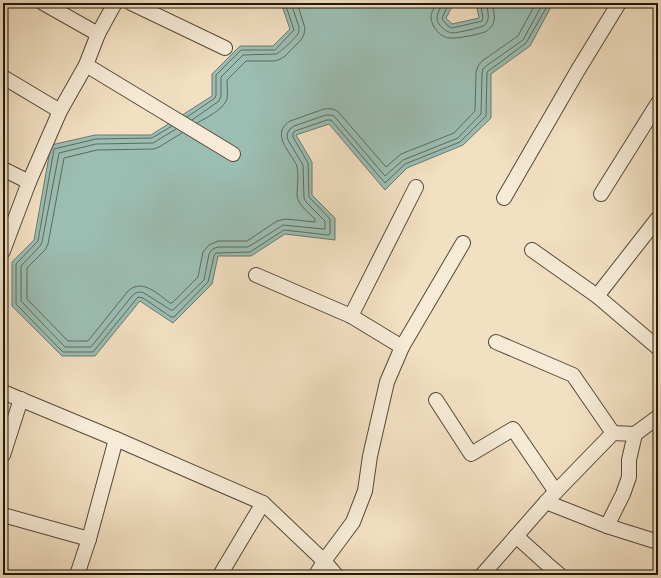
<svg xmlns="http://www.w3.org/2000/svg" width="661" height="578" font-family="'IM FELL Great Primer',serif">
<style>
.water{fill:#9bbdb2;stroke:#6a7b6f}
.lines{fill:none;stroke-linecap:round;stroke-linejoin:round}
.shore{stroke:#5e6a5e;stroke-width:1}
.minor-casing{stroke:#554a39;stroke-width:16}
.minor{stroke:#f7ebd7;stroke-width:14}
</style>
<rect width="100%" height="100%" fill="#f2e0c2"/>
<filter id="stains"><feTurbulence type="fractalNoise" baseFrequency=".005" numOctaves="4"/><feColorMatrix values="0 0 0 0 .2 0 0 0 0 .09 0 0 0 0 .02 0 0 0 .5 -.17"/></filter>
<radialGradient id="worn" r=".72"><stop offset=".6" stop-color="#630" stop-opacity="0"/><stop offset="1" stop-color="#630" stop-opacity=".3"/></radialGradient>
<path class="water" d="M281,3H454L446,18L452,24L479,18L476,3H553L530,46L491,74V118L463,145L407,168L385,190L329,124L296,135L312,162V195L335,218V240L285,234L251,256H218L212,284L173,323L140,301L95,356H62L12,306V262L34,240L51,145L95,135H151L212,96V74L240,46H273L290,29Z"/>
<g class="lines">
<g class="shore">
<path d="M437,3C435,7 431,12 431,17C431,27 441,38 450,38C456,39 482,34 487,31C489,29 491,27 493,24C496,17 493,10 492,3"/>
<path d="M443,3C441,7 437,13 437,18C437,24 445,32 452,33C457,33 479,28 483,26C485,25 486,24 487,22C490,16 487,9 486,3"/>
<path d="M449,3L443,16L442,19L448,26L452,28L482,21L483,17L480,3"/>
<path d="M187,117L215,98L216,95V75L241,50H275L292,32L294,30L285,3"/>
<path d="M192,120L219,101L221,96V77L243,55L276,54C281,52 295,38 298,34C299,31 299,30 299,27L291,3"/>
<path d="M197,123C206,118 224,109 227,99C228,93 227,86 227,80L246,61H274L278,60L284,57L301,40L304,34L305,28L297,3"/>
<path d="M172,126L152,138L96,139L54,149L38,241L16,264V304L63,352H93L138,297L143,298L171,317H174L208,282L214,256L216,253L250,252L284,230L328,235L330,234V219L309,197L308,163L293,137V133L295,131L327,120H331L385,183L405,164L460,142L486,116L487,72L526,43L549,3"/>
<path d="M176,129L153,143L96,144L59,153L42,242L40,246L21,266V301L65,347H91L132,296C136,292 140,291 144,293L171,310H173L204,280L209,254C211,250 214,248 218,247H248L280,227L283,225L323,229H325V221L306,202L304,198L303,165L288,140L287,136L288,132L290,129L294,126L326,115H330L334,116L385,176L403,160L458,138L481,114L482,74L483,69L486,66L523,40L543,3"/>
<path d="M182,133L159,147L154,149L97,150L64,158L48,244L45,250L27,268V299L68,341H88L128,291C142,278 158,294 170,303H172L198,277L203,252L209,245L218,241H247L277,221L281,220L286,219L315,222V219C308,212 299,206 297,196C297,188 299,175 297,167C297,164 294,161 293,159C285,146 273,132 290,121L324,109C331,108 336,109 340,114L386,167L401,154L454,133L475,111L476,72L478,66L482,61L518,36L536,3"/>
</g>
<g class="minor-casing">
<g id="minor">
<path d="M43,3L98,34"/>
<path d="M131,3L225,48"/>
<path d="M86,65L233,154"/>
<path d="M3,77L60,111"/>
<path d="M3,169L29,182"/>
<path d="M601,194L658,103"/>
<path d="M504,198L578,70L619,3"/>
<path d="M532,250L597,296L658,348"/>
<path d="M3,251L29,182L60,111L86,65L98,34L115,3"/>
<path d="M256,275L351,316L402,347L387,382L370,456L365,491L353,522L324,561L316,575"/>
<path d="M597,296L658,218"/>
<path d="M351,316L416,187"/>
<path d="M496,342L573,375L613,433"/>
<path d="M402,347L463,243"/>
<path d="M3,392L116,439L263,503L324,561L336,575"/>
<path d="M436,400L471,454L513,429L556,492"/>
<path d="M3,455L21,399"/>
<path d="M546,502L607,526L658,542"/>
<path d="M3,515L89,539L116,439"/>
<path d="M607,526L623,494L629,477V460L635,434"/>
<path d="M516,536L547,564L560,575"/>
<path d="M77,575L89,539"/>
<path d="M220,575L263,503"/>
<path d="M482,575L546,502L613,433L635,434L658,417"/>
</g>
</g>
<use href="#minor" class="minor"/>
</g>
<rect width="661" height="578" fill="none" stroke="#f2e0c2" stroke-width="16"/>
<rect x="4" y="4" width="653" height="570" fill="none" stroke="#21180b" stroke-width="2"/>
<rect x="8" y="8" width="645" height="562" fill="none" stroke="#21180b"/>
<rect width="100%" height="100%" filter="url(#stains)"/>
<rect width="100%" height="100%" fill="url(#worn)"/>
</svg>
